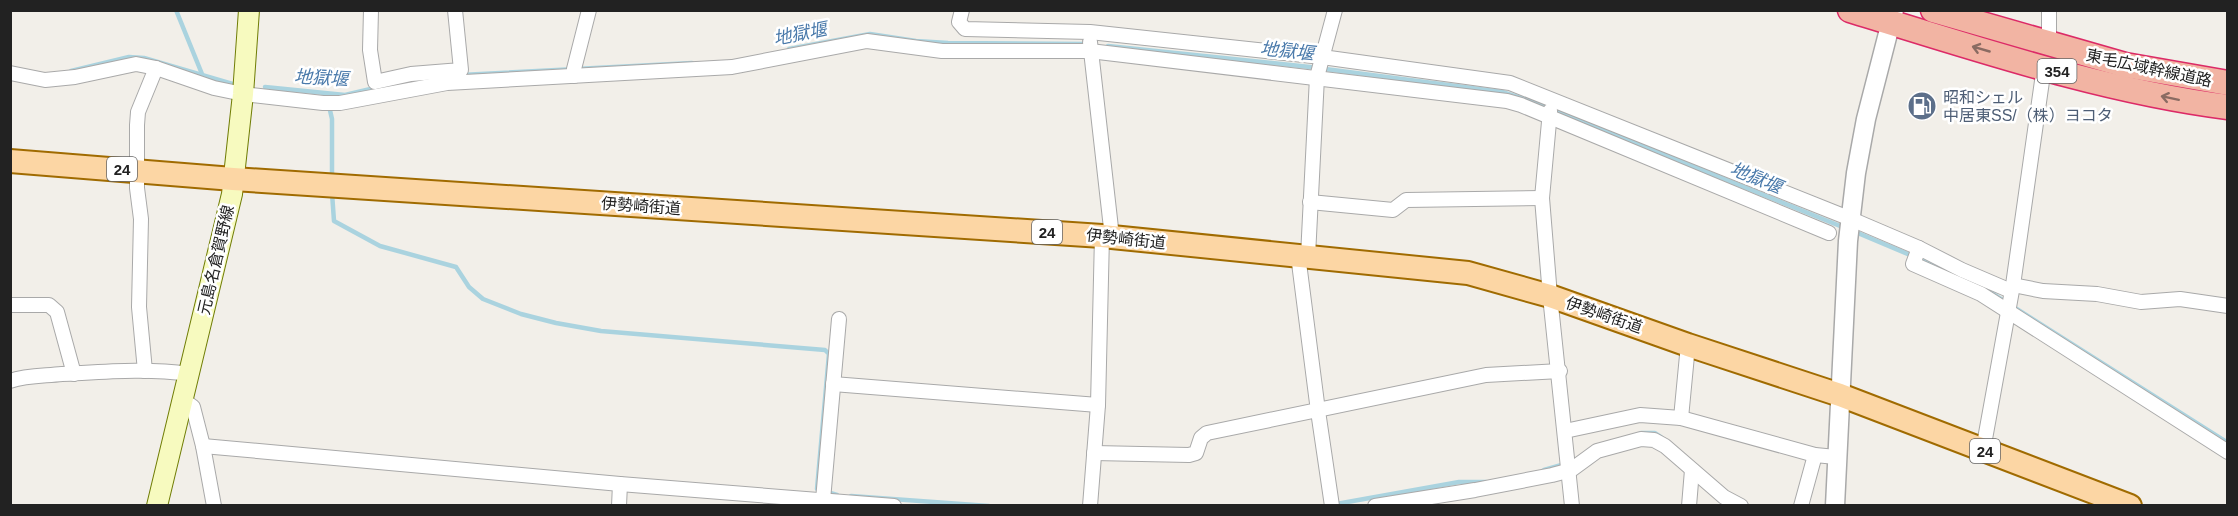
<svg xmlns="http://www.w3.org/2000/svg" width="2238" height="516" font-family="Helvetica,'Noto Sans JP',sans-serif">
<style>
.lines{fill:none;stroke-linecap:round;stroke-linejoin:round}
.stream{stroke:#aad3df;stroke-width:4.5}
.minor-casing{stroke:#a9a9a9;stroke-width:16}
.tertiary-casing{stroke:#a9a9a9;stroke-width:21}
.secondary-casing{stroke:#707d05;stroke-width:22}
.primary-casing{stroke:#a06b00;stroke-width:26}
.trunk-casing{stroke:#dc2a67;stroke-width:27}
.minor{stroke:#fff;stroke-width:14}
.tertiary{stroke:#fff;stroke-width:18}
.secondary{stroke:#f7fabf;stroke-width:20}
.primary{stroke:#fcd6a4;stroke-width:22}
.trunk{stroke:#f2b4a3;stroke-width:24}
.oneway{stroke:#8a6b62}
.labels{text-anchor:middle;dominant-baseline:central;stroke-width:5;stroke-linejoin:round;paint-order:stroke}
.shield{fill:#fff;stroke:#646464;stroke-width:1.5}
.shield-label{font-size:15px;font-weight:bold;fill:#222}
.street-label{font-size:16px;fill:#222;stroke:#fff}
.service-label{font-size:16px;fill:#4e5e75;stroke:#fff;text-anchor:start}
.water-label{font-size:18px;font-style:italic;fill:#4a7aab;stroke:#fff}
</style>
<rect width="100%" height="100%" fill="#f2efe9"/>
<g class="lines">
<g class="stream">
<path d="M176,10L202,74"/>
<path d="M1108,46L1310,67L1502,92L1537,103L1845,228"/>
<path d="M789,49L870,34L916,41L948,43L1088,44"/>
<path d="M71,71L129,57L144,58L236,85"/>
<path d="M461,75L692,63"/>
<path d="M265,87L345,95L379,87"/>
<path d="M329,106L332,119V179"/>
<path d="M332,193L334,221L380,246L456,267L469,287L483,299L521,314L556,323L601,331L825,350L829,354L817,489L837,495"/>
<path d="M1853,231L1953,273"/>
<path d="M1974,282L2228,443"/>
<path d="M1641,433H1655L1661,437"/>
<path d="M1544,470L1565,464"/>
<path d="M851,496L989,506"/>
<path d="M1325,506L1459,482H1486"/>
</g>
<g class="minor-casing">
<g id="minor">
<path d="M371,10L370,50L375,82L411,74L461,70L455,10"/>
<path d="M962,10L959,22L965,29L1090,32L1322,57L1510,83L1851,219L1919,248L1962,270L2011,291"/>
<path d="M1090,42L1112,237"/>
<path d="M2049,45V10"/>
<path d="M10,73L45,80L75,77L136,64L156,68L214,88L243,94L323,103H340L447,83L732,67L867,41L942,51H1090L1507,101L1521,105L1829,233"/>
<path d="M574,76V69L589,10"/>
<path d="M1550,111L1542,198L1550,296L1572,506"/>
<path d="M1310,202L1393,210L1406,200L1542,198"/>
<path d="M1919,248L1913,264L1981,294L2228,452"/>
<path d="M1298,255L1318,411L1332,506"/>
<path d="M1308,256L1317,77L1335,10"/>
<path d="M2013,285L2043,291L2097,294L2141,302L2180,299L2228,306"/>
<path d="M10,305H49L57,312L74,374"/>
<path d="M145,371L139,307L141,219L137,188V125L138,112L156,68"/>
<path d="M10,381C27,375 44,376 62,374C103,372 147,368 188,374"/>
<path d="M833,384L1098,405"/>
<path d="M182,399L193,407L203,446L214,506"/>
<path d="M1681,418L1688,345"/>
<path d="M1565,431L1640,415L1681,418L1815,455L1836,457"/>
<path d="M203,446L620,484L894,506"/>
<path d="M1983,450L2013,285L2044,67"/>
<path d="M1094,453L1189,455L1196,453L1201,438L1207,433L1486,375L1560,371"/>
<path d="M823,500L839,319"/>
<path d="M619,506L620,484"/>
<path d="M1090,506L1098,405L1102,236"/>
<path d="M1375,506L1475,490L1552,475L1571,470L1597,451L1641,439L1654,440L1665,446L1724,497L1741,506"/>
<path d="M1689,506L1692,470"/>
<path d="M1801,506L1815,455"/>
</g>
</g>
<g class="tertiary-casing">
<path id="tertiary" d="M1835,506L1848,241L1856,173L1866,119L1894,10"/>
</g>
<g class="secondary-casing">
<path id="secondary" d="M157,506L232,194L243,94L249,10"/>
</g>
<g class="primary-casing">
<path id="primary" d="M10,161L233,179L1102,236L1468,273L1550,296L1688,345L1840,395L2130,506"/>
</g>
<g class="trunk-casing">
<g id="trunk">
<path d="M1850,10C1972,47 2101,91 2228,107"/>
<path d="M1933,10L2125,65L2228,83"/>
</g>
</g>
<use href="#minor" class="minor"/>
<use href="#tertiary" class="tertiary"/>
<use href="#secondary" class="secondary"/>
<use href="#primary" class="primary"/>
<use href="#trunk" class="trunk"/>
</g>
<defs><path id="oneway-shaft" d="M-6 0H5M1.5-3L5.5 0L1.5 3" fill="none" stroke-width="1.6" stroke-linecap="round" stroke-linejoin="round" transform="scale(1.5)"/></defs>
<g class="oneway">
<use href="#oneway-shaft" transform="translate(1981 49) rotate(-164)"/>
<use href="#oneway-shaft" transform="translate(2170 98) rotate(-168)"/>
</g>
<defs>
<g id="fuel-disc" transform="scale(1.5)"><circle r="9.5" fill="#5c6f8a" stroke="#fff"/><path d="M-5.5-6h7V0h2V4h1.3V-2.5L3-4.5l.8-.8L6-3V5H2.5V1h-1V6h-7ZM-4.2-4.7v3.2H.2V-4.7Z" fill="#fff"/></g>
</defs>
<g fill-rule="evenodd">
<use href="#fuel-disc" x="1922" y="106"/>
</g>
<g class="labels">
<g class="shield">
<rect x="2037.5" y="59" width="39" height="24" rx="4.5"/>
<rect x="107" y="157" width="30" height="24" rx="4.5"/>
<rect x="1032" y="220" width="30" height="24" rx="4.5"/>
<rect x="1970" y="439" width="30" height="24" rx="4.5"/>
</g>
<g class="shield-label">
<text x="2057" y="71">354</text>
<text x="122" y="169">24</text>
<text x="1047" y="232">24</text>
<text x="1985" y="451">24</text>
</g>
<g class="street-label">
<text transform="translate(2149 68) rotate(12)">東毛広域幹線道路</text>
<text transform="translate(641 206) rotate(4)">伊勢崎街道</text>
<text transform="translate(1126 239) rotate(6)">伊勢崎街道</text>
<text transform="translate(216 260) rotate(-77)">元島名倉賀野線</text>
<text transform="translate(1604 315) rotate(19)">伊勢崎街道</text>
</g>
<g class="service-label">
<text x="1943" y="97">昭和シェル<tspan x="1943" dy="18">中居東SS/（株）ヨコタ</tspan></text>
</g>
<g class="water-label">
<text transform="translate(800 34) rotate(-11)">地獄堰</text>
<text transform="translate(1287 51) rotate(6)">地獄堰</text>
<text transform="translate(321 78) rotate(3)">地獄堰</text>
<text transform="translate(1756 178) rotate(22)">地獄堰</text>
</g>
</g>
<rect width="2238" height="516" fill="none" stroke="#222222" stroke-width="24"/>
</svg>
